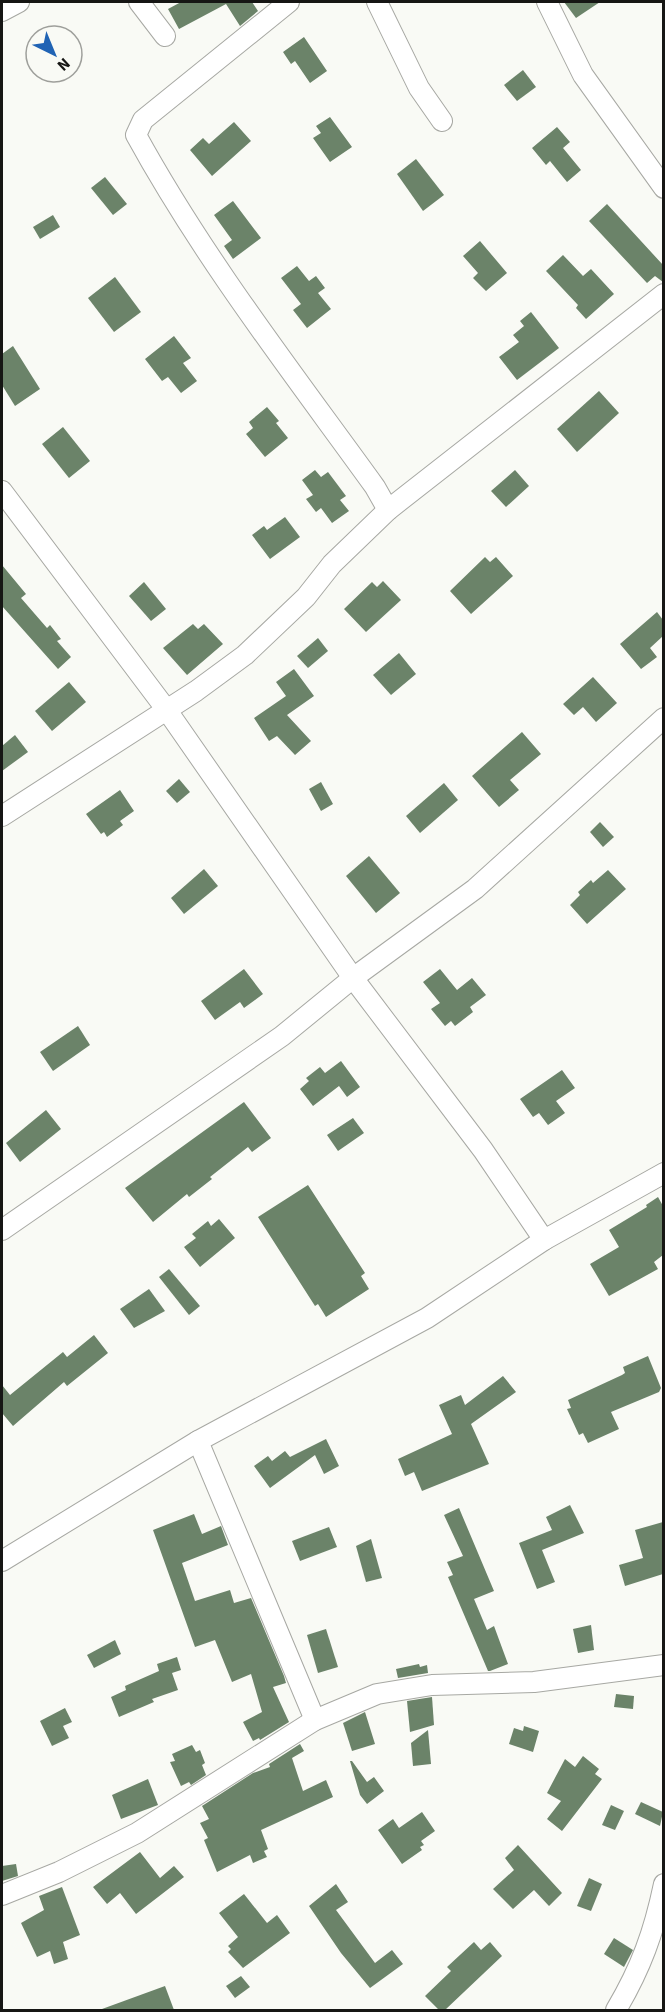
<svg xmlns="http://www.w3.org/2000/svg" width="665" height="2012" font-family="'Source Sans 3',sans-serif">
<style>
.building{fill:#6b8369}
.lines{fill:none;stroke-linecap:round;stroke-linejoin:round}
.minor-casing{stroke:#a7a8a3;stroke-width:22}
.minor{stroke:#fff;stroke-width:20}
</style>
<rect width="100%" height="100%" fill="#f9faf5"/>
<g class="building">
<path d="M181,2H252L258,11L240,26L226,4L179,29L168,9Z"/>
<path d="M564,2H600L576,18Z"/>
<path d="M304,37L327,71L310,83L295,61L291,64L283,52Z"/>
<path d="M523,70L536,87L517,101L504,85Z"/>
<path d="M330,117L352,147L330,162L313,138L321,133L316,126Z"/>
<path d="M234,122L251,141L212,176L190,150L203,138L209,144Z"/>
<path d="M557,127L570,142L563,148L581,170L567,182L550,161L546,165L532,148Z"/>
<path d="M416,159L444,195L423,211L397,174Z"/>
<path d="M105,177L127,204L113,215L91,188Z"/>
<path d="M233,201L261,238L233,259L224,246L232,240L214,215Z"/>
<path d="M607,204L663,265V282L655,276L647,283L589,221Z"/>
<path d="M53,215L60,227L40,239L33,227Z"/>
<path d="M480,241L507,273L486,291L473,278L478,273L463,256Z"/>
<path d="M563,255L583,276L591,269L614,294L586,319L576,308L578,305L546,271Z"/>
<path d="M297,266L309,281L316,276L325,288L318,293L331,309L307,328L293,310L301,304L281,278Z"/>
<path d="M115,277L141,312L114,332L88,298Z"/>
<path d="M531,312L559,348L517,380L499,357L519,342L513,335L524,326L520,321Z"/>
<path d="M174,336L191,358L183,363L197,381L181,393L168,377L162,381L145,359Z"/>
<path d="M13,346L40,389L15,406L2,385V354Z"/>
<path d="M599,391L619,413L577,452L557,429Z"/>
<path d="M267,407L279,421L276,423L288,438L265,457L246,434L253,428L249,422Z"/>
<path d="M63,427L90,461L69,478L42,444Z"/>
<path d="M315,470L321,477L328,472L346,496L340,500L349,511L332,523L321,508L316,512L306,499L313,495L302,480Z"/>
<path d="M515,470L529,486L506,507L491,491Z"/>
<path d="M285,517L300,537L270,559L252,535L264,526L267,530Z"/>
<path d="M485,557L490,562L496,557L513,576L471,614L450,591Z"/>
<path d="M2,565L26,594L21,598L47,628L50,625L61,639L57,641L71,657L58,669L2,606Z"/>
<path d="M383,581L401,600L366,632L344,609L372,582L377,587Z"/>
<path d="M144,582L166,609L151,621L129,596Z"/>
<path d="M657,612L663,620V636L650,648L657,657L641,669L620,644Z"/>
<path d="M193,624L198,629L204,624L223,644L187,675L163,648Z"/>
<path d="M318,638L328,651L308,668L297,656Z"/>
<path d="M399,653L416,674L391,695L373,675Z"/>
<path d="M294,669L314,696L287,715L311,741L295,755L277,736L269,741L254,718L286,696L276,682Z"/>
<path d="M593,677L617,703L596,722L583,707L574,715L563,704Z"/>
<path d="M69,682L86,702L52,731L35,711Z"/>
<path d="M522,732L541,754L510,780L519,790L499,807L472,776Z"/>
<path d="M15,735L28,752L2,771V746Z"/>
<path d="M179,779L190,792L177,803L166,791Z"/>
<path d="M321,782L333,804L321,811L309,789Z"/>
<path d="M444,783L458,800L420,833L406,816Z"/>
<path d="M120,790L134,811L120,821L123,825L107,837L104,832L101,834L86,814Z"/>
<path d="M600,822L614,837L603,847L590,832Z"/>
<path d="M369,856L400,893L376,913L346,876Z"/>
<path d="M204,869L218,886L184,914L171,898Z"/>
<path d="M608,870L626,889L587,924L570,905L580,895L578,892L591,880L593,883Z"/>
<path d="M244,969L263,994L244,1008L240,1002L215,1020L201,1001Z"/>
<path d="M440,969L457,990L472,978L486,995L470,1007L473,1012L455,1026L451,1021L445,1026L431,1009L440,1003L423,982Z"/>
<path d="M78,1026L90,1045L53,1071L40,1052Z"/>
<path d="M341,1061L360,1087L347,1097L339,1086L313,1106L300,1089L309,1081L306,1078L320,1067L325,1073Z"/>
<path d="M562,1070L575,1088L556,1101L565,1113L548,1125L539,1113L533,1117L520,1099Z"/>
<path d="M244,1102L271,1138L252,1152L248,1147L210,1177L212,1179L189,1197L187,1194L153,1222L125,1188Z"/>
<path d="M46,1110L61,1129L20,1162L6,1143Z"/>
<path d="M353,1118L364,1133L338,1151L327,1135Z"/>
<path d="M308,1185L365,1273L361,1276L369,1289L326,1317L318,1304L315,1306L258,1217Z"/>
<path d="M658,1197L663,1206V1255L654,1262L658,1269L609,1296L590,1264L619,1247L609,1230L647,1207L646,1205Z"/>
<path d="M219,1219L235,1238L200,1267L184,1247L196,1238L192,1234L208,1221L211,1226Z"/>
<path d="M169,1269L200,1306L189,1315L159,1277Z"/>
<path d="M149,1289L165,1311L134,1328L120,1309Z"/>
<path d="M94,1335L108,1353L67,1386L64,1382L13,1426L2,1413V1385L10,1395L63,1352L67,1357Z"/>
<path d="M648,1356L661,1388L659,1392L611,1412L619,1429L588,1443L583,1433L579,1435L567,1409L571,1408L568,1400L622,1375L625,1373L623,1367Z"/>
<path d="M503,1376L516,1392L471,1424L489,1464L422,1491L414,1472L405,1476L398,1459L452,1434L439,1405L461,1395L465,1405Z"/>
<path d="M326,1439L339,1466L324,1474L315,1455L270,1488L254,1466L268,1456L272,1461L285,1451L290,1457Z"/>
<path d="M570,1505L584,1533L542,1550L555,1582L537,1589L519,1543L552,1530L546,1517Z"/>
<path d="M459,1508L494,1591L474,1599L487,1630L494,1626L508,1664L490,1671H488L448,1577L453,1575L447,1562L463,1556L444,1515Z"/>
<path d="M194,1514L202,1534L221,1526L228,1545L182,1563L195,1601L230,1590L234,1603L251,1598L284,1676L286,1683L273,1687L289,1722L260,1740L259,1738L253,1741L243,1722L262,1712L251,1674L232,1682L215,1640L195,1647L153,1530Z"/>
<path d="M663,1522V1574L625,1586L619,1565L643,1558L635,1530Z"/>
<path d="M329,1527L337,1547L300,1561L292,1541Z"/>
<path d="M371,1539L382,1578L366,1582L356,1546Z"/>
<path d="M591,1625L594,1650L578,1653L573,1629Z"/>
<path d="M326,1629L338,1667L318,1673L307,1635Z"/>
<path d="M115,1640L121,1654L94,1668L87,1655Z"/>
<path d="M177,1657L181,1670L172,1673L178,1690L152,1699L154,1702L119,1717L111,1697L126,1690L125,1686L159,1671L157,1664Z"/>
<path d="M419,1664L420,1667L427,1665L428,1673L398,1678L396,1669Z"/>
<path d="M616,1694L634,1696L633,1709L614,1707Z"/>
<path d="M432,1697L434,1725L410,1732L407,1701Z"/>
<path d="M65,1708L72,1722L63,1726L69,1738L52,1746L40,1721Z"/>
<path d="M365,1712L375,1744L352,1751L343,1723Z"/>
<path d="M524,1726L539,1731L533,1752L509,1744L514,1728L523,1731Z"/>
<path d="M428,1730L431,1764L413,1766L411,1743Z"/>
<path d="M300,1744L304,1751L292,1758L303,1791L326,1780L333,1797L261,1830L268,1849L264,1851L267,1857L253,1863L250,1855L217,1872L204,1840L208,1838L200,1823L209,1819L202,1806L253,1773L270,1767L269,1764Z"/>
<path d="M192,1745L196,1752L200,1750L205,1763L202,1765L206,1775L191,1785L189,1782L181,1786L170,1762L175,1761L172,1754Z"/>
<path d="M583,1756L599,1769L595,1774L602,1779L562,1831L547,1819L561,1801L547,1793L565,1759L575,1767Z"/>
<path d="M350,1761H352L367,1782L374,1777L384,1791L367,1804L360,1795Z"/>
<path d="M148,1779L158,1805L121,1819L112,1795Z"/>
<path d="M641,1802L663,1812L660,1826L635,1814Z"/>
<path d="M611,1805L624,1811L615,1830L602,1825Z"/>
<path d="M422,1812L435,1831L421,1841L424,1845L420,1847L422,1850L402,1864L378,1830L393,1819L399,1828Z"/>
<path d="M518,1845L562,1893L549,1906L534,1890L513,1909L493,1889L514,1870L505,1858Z"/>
<path d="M140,1852L160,1878L174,1866L184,1877L136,1914L120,1893L107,1904L93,1887Z"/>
<path d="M16,1864L18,1876L2,1881V1866Z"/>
<path d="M589,1878L602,1884L591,1911L577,1906Z"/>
<path d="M336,1884L348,1902L336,1910L375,1963L392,1950L403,1964L370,1988L341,1953L309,1906Z"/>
<path d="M62,1887L80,1935L63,1942L68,1959L54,1964L50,1951L37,1957L21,1923L44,1910L39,1896Z"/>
<path d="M244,1894L267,1923L277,1915L290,1933L243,1968L228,1952L231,1949L228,1946L238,1937L219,1913Z"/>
<path d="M614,1938L633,1950L624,1967L604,1954Z"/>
<path d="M474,1942L481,1950L490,1942L502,1956L445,2010H439L425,1996L451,1971L447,1967Z"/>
<path d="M241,1976L250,1987L235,1998L226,1986Z"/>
<path d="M165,1986L174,2010H102V2009Z"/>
</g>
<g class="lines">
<g class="minor-casing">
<g id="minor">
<path d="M139,2L165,36"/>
<path d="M289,2L143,120L136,135C204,259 292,372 375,487L388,510"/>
<path d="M377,2L419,88L442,121"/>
<path d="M547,2L583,75L664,188"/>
<path d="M2,11L19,2"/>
<path d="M2,491L166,709L353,978L483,1150L544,1240"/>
<path d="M2,816L196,691L245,655L306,597L332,564L388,510L664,294"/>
<path d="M2,1230L282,1036L353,978L475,889L664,718"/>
<path d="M198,1441L315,1720"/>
<path d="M2,1561L198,1441L427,1318L544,1240L664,1173"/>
<path d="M2,1895L59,1872L137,1833L315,1720L377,1694L432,1685L534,1682L664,1665"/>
<path d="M616,2010C641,1968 654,1932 664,1884"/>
</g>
</g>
<use href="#minor" class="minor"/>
</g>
<rect width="665" height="2012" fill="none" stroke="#161614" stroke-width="6"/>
<g transform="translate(54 54) rotate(137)"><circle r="28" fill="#f9faf5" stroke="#9e9f9b" stroke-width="1.5"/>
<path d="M0-4.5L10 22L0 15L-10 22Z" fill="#2063b4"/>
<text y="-9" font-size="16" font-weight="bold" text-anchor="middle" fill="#161614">N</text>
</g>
</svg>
